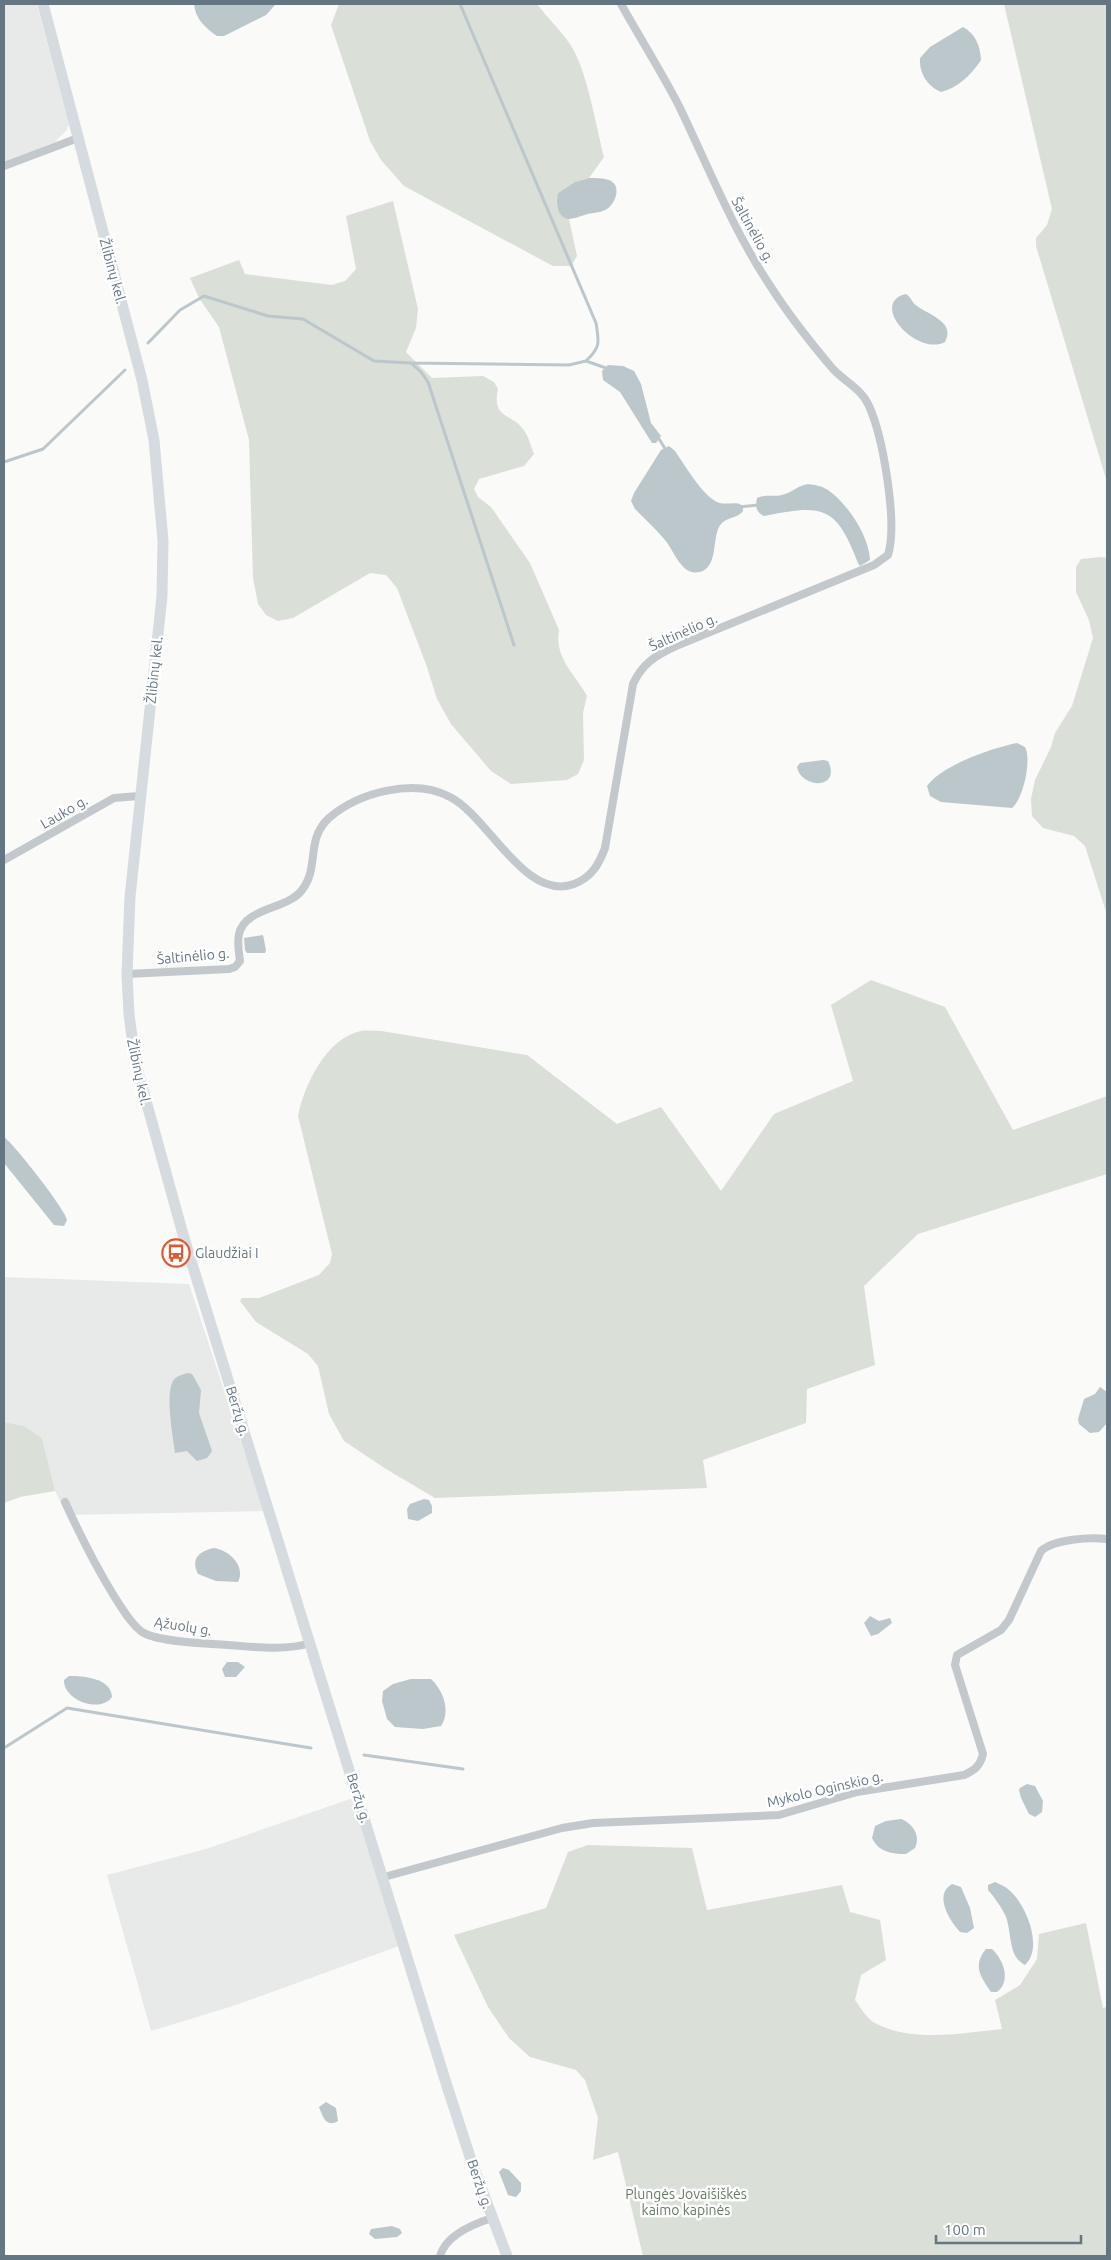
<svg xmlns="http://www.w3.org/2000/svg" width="1111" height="2260" font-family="Ubuntu,sans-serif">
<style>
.built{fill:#e8e9e9}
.green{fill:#dadfd7}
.water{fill:#bbc7cb}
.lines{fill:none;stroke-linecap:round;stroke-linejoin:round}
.stream{stroke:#bbc7cb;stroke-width:3}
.minor{stroke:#c3c8cc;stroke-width:8}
.secondary{stroke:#d6dbdf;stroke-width:11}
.labels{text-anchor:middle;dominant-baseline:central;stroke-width:5;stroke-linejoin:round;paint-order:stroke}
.street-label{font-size:14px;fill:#657683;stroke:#fff}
.poi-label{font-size:14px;fill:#657683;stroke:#fff;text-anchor:start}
.park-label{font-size:14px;fill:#687a64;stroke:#fff}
</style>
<rect width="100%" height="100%" fill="#fafaf8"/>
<g class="built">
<path d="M4,4H37L69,124L66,131L55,142L4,162Z"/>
<path d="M4,1277L189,1284L264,1511L67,1515L55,1491L42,1438L24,1426L4,1422Z"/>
<path d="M353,1798L399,1946L233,2006L151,2031L107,1875L206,1849Z"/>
</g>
<g class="green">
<path d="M339,4H537C549,20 563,32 573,49C588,76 596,126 604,157L589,178L575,182L558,193C555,204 557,213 569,219L577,256L571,266H553L404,186L381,160L370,141L331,25Z"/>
<path d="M1004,4H1107V482L1036,246V238L1047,225L1052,209Z"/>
<path d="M393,201L418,309L416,328L406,352L432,378L483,376L494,382L498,389C491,420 513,412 525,432C529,438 531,447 534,454L524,466L479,479L474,489L478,497L491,507L530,563L559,630C554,658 575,674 587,696L583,713L584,760L578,774L567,780L511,784L491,771L451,724L437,699L427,667L397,588L386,575L370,573L293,618L278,621L266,615L258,604L253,578L249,440L219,327L199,298L190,278L239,260L245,274L332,285L345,281L356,269L346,216Z"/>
<path d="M1101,557L1107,558V915L1085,846L1074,836L1043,828L1032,816L1031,799L1035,780L1051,747L1055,733L1072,706L1093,638L1089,620L1076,592V567L1081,559Z"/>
<path d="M871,980L945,1007L1013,1130L1107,1096V1174L918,1234L864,1286L875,1365L807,1389L806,1423L703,1460L707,1488L435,1498L386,1469L344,1441L329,1414L318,1366L308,1354L256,1322L240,1301L242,1298H259L319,1275L330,1263L332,1254L298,1116C304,1086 326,1038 361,1031C367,1030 374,1031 381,1031L527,1055L617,1124L661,1107L721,1191L774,1114L853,1081L831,1005Z"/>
<path d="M4,1422L24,1426L42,1438L55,1491L20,1497L4,1503Z"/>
<path d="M588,1845L692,1848L707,1910L842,1885L850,1912L880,1920L886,1960L861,1975L855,2000C860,2007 867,2019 875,2023C912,2043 962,2033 1002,2029L995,2000L1020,1985L1037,1959L1039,1934L1086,1923L1103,2008L1107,2007V2256H643L618,2152L593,2160L598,2118L585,2080L576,2070L530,2057L509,2038L488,2007L454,1935L546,1908L568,1852Z"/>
</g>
<g class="water">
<path d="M194,4H276L266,15L224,36H217C205,28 195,18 194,4Z"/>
<path d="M963,27C976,34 980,46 981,60C972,74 958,88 941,92C927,86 919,73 920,58L930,47Z"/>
<path d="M589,178C595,178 603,178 609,180C622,185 616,203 607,209C602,212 594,213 588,214C583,215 574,219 569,219C556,217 556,201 558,193L575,182Z"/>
<path d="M906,294C912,298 912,303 917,306C929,315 956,322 945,342C917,357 868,303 906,294Z"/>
<path d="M608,365L623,366L634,371L641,384L651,423L661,436L656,443H652L620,392L603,380L602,371Z"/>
<path d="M669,446L675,451C684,464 703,496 717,502C725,506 737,500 743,506V511C738,518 729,517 723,522C714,529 716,549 712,559C710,565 706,571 699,572C681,576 674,550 665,540C656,529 645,519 635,509L631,501L634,493L661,450Z"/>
<path d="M808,484C815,485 822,486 828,490C848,504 869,536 870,560L860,566L858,563C836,505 823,504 764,516C756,512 755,507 757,498C766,494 773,497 782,495C791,493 797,486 808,484Z"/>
<path d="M1017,743L1025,747C1032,760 1023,799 1012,808L941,802L930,796L927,786C942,765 992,748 1017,743Z"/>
<path d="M823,760L828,761C842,790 801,789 797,767L800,763Z"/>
<path d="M263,935L266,950L265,953H247L245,950L244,938Z"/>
<path d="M4,1137C14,1144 64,1208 67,1220L64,1226L54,1225L4,1163Z"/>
<path d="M187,1373L192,1374L201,1390L199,1413L212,1451L207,1458L197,1461L187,1451L175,1453C173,1436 165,1395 173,1381C176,1376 182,1375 187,1373Z"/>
<path d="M1100,1387L1107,1392V1423L1099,1432L1090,1433L1079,1424L1078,1419L1084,1399L1095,1394Z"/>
<path d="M424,1499L429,1500L432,1506V1513L418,1521L408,1519L407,1509L410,1504Z"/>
<path d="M214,1548C229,1550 246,1566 238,1582L216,1581L198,1574C190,1558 200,1551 214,1548Z"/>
<path d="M870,1616L879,1621L890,1618L892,1623L878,1634L871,1636L864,1623Z"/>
<path d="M227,1662H238L245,1667L236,1677H225L222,1669Z"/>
<path d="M69,1676C84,1676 111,1678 112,1697C100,1714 63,1700 64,1680Z"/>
<path d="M411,1679H431C443,1690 451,1711 441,1726L423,1729L395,1727L387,1719L382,1701L383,1691L393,1684Z"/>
<path d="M1027,1784L1035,1786L1043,1801L1042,1812L1035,1817L1029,1814L1021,1798L1019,1790L1020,1788Z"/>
<path d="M901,1819C912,1823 921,1835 915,1848L906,1854C891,1854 879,1852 872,1838L875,1826L886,1821Z"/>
<path d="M995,1882C999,1884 1005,1886 1009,1890C1026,1904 1044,1948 1025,1965C1008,1957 1012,1933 1006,1917C1002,1908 995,1898 988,1890V1885Z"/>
<path d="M952,1884L961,1887L970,1908L974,1928L967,1933L960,1932C950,1921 933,1895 952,1884Z"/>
<path d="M986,1949H992C1003,1959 1012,1981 997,1992H991C981,1977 972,1966 986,1949Z"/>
<path d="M326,2102L336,2108L338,2121C326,2128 323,2117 319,2107Z"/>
<path d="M503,2168L509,2170L521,2183V2191L516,2197L508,2195L499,2172Z"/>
<path d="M392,2226L400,2229L402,2233L397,2237L375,2239L369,2234L371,2229Z"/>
</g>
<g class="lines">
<g class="stream">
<path d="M460,4L596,323C599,342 601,347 586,361"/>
<path d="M148,343L180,310L204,296L268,316L303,319L374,361L411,363L569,365L586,361L606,368"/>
<path d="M411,363L421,372L428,382L514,645"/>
<path d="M659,439L666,450"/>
<path d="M4,462L43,449L125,370"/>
<path d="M738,507L759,505"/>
<path d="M4,1748L67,1708L311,1748"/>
<path d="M364,1755L463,1769"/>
</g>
<g class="minor">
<path d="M4,166L78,138"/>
<path d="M4,860L114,798L139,796"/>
<path d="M127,974L229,969L235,967L240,961C239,953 237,943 239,934C245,907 287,910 302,890C320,867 305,840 329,818C359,792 414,778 450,797C488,816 525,902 574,884C592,877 599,864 605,848L633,684C642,664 656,655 676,646L874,565L888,555C898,523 883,437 869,406C862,389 845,382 833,369C810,342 788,314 769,284C732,228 708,166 679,106C661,71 640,38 621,4"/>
<path d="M65,1502C80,1535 95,1565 114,1596C122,1608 130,1623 142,1632C158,1642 208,1644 228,1645C255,1647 284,1651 311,1643"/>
<path d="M384,1877L562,1828L593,1823L779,1815L857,1792L964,1775C975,1770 980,1766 983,1754L955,1665L957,1655L1001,1630L1009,1620L1041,1551C1054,1539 1090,1537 1107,1539"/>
<path d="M440,2256C446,2235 473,2224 492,2218"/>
</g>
<path class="secondary" d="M43,4L142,380L154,440L163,541L162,596L130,897L127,974L129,1014L135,1061L184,1238L447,2086L473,2166L507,2256"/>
</g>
<defs>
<g id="bus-ring" transform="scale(1.4375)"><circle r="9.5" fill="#fff" stroke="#e4572e" stroke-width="1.5"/><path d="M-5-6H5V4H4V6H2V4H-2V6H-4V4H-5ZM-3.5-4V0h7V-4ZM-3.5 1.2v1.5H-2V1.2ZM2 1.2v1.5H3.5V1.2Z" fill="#e4572e"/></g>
</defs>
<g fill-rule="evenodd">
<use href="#bus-ring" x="176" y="1253"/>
</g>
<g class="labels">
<g class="street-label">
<text transform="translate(753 230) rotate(61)">Šaltinėlio g.</text>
<text transform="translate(113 271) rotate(75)">Žlibinų kel.</text>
<text transform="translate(683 632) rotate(-24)">Šaltinėlio g.</text>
<text transform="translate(154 670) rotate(-84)">Žlibinų kel.</text>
<text transform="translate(64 812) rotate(-30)">Lauko g.</text>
<text transform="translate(193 956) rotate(-5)">Šaltinėlio g.</text>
<text transform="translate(139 1072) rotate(78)">Žlibinų kel.</text>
<text transform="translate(238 1411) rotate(73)">Beržų g.</text>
<text transform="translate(183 1626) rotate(9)">Ąžuolų g.</text>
<text transform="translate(825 1789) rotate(-13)">Mykolo Oginskio g.</text>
<text transform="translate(359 1798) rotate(73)">Beržų g.</text>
<text transform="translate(480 2184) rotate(71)">Beržų g.</text>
</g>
<g class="poi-label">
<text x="195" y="1253">Glaudžiai I</text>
</g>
<g class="park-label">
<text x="686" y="2194">Plungės Jovaišiškės<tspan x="686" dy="16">kaimo kapinės</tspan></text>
</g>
</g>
<rect width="1111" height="2260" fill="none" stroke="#657683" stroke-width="10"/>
<path d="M936 2235v8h145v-8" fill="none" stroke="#657683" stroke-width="2.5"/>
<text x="944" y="2235" font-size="15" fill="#657683" stroke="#ffffff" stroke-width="4" paint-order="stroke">100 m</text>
</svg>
